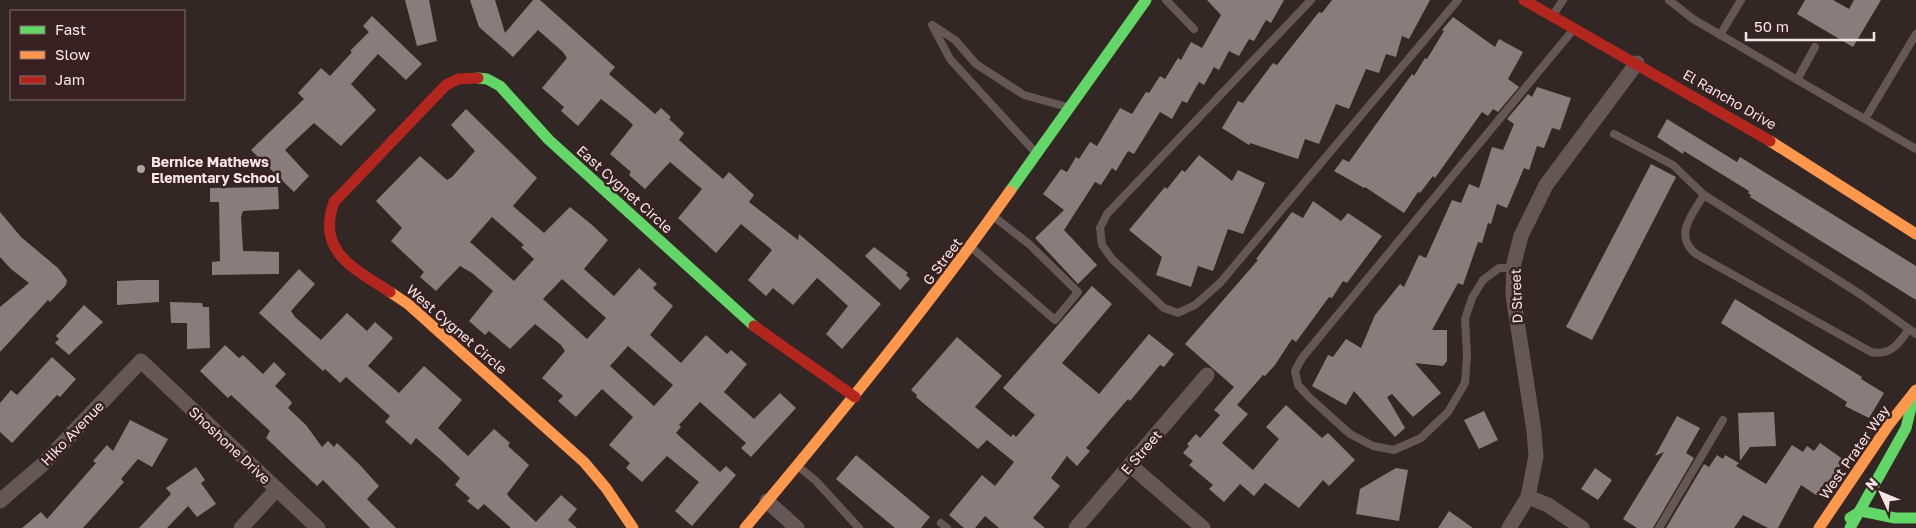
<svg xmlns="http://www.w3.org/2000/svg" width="1916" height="528" font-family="'Golos Text',sans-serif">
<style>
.building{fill:#887d7c;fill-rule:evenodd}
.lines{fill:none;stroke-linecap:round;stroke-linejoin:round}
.lane{stroke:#655756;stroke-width:8}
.street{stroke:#655756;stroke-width:15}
.fast{stroke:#63d668;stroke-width:11}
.slow{stroke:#ff974d;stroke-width:11}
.jam{stroke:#b3261e;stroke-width:11}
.poi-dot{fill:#b1a3a2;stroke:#382221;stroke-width:2}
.labels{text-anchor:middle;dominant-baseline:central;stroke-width:5;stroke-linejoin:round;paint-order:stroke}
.street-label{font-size:14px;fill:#f5e6e5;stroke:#382221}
.poi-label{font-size:14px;font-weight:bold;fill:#f5e6e5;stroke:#382221;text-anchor:start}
</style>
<rect width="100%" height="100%" fill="#332726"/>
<g class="building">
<path d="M405,0H429L437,41L417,46Z"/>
<path d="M470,0H495L505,33L533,0H540L615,67L609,74L655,114L661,108L671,117L669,119L684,133L679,140L698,157L723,179L729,172L754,195L749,202L798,240L799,234L881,304L842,349L826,334L848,306L823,283L817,278L793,305L773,288L766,296L748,280L772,250L741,224L716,253L678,218L702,189L670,162L645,189L629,175L631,172L610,154L633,125L628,120L601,99L578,126L561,111L564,107L542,88L567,58L563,52L538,30L513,57L479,27Z"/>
<path d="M1207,0H1284L1271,23L1266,20L1254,41L1249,39L1239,56L1229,51L1219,70L1214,67L1204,85L1199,82L1187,103L1182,101L1172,119L1160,112L1134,154L1128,151L1116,171L1112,168L1101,185L1095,182L1064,230L1097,265L1078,284L1035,238L1064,210L1043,194L1061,169L1067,172L1076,157L1079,159L1090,142L1097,146L1120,108L1132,114L1146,92L1149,93L1160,76L1165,79L1178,58L1181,60L1191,42L1202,48L1221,15Z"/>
<path d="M1332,0H1430L1409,39L1402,36L1396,57L1386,54L1379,73L1366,69L1349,109L1336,104L1319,144L1305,139L1298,159L1250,143L1249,145L1222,128L1238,101L1243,103L1273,63L1277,65L1319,12L1322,13Z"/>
<path d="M1805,0H1833L1849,9L1854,0H1881L1853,47L1797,14Z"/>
<path d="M372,16L422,64L406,80L378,54L351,84L376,110L341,146L314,123L285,150L309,176L294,192L251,150L304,99L298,93L321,68L330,76L352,52L350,51L369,32L363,26Z"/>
<path d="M1453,17L1495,47L1499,39L1523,52L1508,79L1519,87L1498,112L1493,109L1488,116L1482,112L1435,178L1433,176L1420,193L1418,192L1404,213L1365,187L1364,188L1334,171L1343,159L1349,162L1412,74L1414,76L1425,58L1427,59L1444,31L1442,30Z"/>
<path d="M1537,87L1571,98L1560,130L1552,128L1544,148L1537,146L1529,170L1524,168L1507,208L1497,204L1491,224L1488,223L1482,243L1478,242L1463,285L1458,283L1432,330H1447V361L1443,366L1415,363L1441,393L1413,417L1392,394L1387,397L1405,428L1395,437L1354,391L1346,405L1312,386L1328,355L1333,357L1346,339L1361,348L1375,315L1400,284L1404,287L1419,255L1426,258L1452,200L1461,203L1469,184L1479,188L1492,147L1503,150L1514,124L1507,119L1528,94L1532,97Z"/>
<path d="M466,109L537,178L513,206L544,233L570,207L591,224L608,240L584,269L614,296L639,268L657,284L653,288L673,306L650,335L681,363L706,335L727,354L731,350L747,364L724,392L754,419L780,393L796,408L751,457L741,448L746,443L700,402L679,425L681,427L676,433L695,450L720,472L726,466L736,475L692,526L675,511L699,482L667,456L642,482L626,468L630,463L609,445L633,417L602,389L576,417L558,401L563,396L542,378L565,351L561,345L535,324L510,349L489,331L485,335L469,321L493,291L472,273L460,266L436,291L420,277L424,272L391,241L402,228L376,201L420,156L447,180L452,177L475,151L451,125ZM492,217L524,245L521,247L534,259L514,281L470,242ZM562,279L606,318L587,339L543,299ZM628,346L673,385L654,406L610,366Z"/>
<path d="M1667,119L1737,162L1740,157L1916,266V300L1750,197L1751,195L1748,193L1749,191L1684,151L1683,154L1657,137Z"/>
<path d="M1199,155L1232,181L1238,170L1265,183L1243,234L1228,229L1213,271L1198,266L1191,287L1156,275L1162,257L1129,230L1165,187L1167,189L1182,170L1185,172Z"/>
<path d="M1651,164L1676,177L1592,340L1566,327Z"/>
<path d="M278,187L279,209L243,211L241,217L243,251L279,252V274L212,275V262L220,261L219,202H210V188Z"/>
<path d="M1313,201L1341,221L1348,213L1382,236L1347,283L1343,281L1332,298L1329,297L1296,342L1292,339L1275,365L1265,376L1263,375L1237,405L1248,414L1222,443L1253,470L1279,439L1266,427L1286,405L1322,438L1328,433L1355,460L1329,486L1323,480L1299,508L1265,483L1254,496L1240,484L1224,502L1209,489L1213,485L1189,465L1193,461L1183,453L1189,446L1187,444L1196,434L1200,438L1220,415L1214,410L1234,387L1185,344L1258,260L1256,259L1292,212L1303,218Z"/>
<path d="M0,212L21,237L58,268L67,280L66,285L50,302L48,300L0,352V307L29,283L11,269L0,257Z"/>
<path d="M874,247L908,273L906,275L910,279L900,290L865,256Z"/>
<path d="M299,269L315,284L291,311L295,317L321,340L347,313L367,331L375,322L393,338L368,366L399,393L424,366L462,400L438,428L468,456L494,429L510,443L508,446L529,465L507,494L510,498L536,522L561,495L577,509L568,520L577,528H511L484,504L478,510L467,501L470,498L455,485L460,478L441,460L416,438L411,445L385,422L390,416L346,377L340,383L325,369L323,371L259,313Z"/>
<path d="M140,280H159V302L117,305V281Z"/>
<path d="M1092,286L1112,304L1062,363L1099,394L1149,334L1174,354L1164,367L1160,365L1130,401L1128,399L1108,422L1086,448L1090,451L1077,466L1067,456L1051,478L1060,486L1033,518L1045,528H999L985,516L975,528H964L949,515L982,475L995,486L1014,462L987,440L978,449L916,397L917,395L911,390L957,337L1002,376L975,407L1011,437L1013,434L1016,437L1035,415L1003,388Z"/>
<path d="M1735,299L1862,377L1861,379L1884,393L1869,418L1845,406L1847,402L1721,323Z"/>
<path d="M170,302L202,303L203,307H209L210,348L187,349V323H171Z"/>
<path d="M84,305L103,322L69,355L55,343L59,339L56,336Z"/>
<path d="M225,345L239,358L243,355L263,374L274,362L286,374L275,386L290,400L292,403L288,408L306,425L322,447L328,441L334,447L337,443L359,464L379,486L367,499L396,528H370L323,480L317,486L266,438L270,431L231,395L228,398L200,371Z"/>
<path d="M52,357L76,379L60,397L57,395L12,443L0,432V403L11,390L17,395Z"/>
<path d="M1484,411L1498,440L1479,449L1464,420Z"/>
<path d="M1774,412L1776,446L1750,447L1740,461L1738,413Z"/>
<path d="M1677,416L1700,428L1686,453L1694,458L1653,528H1637L1623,519L1664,452L1655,456Z"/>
<path d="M130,420L168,439L152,467L138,459L121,479L124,482L83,528H22L41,512L47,519L96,463L93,461L107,445L113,451Z"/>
<path d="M1820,443L1844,460L1819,497L1801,485L1778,528H1768L1743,515L1734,528H1666L1704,464L1709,467L1717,455L1723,459L1725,455L1739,463L1736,466L1766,484L1792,445L1803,452L1807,446L1814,451Z"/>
<path d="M856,455L930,517L921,528H895L836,479Z"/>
<path d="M196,467L205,480L201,483L216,504L197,517L188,506L167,528H139L171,494L166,488Z"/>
<path d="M1396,468L1408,470L1399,521L1356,514L1360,489Z"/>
<path d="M1595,468L1612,480L1598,500L1581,489Z"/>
<path d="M1449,511L1473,528H1438Z"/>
</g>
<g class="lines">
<g class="lane">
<path d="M1166,0L1194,29"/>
<path d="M1311,0L1107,214L1100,228L1102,245L1112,259L1164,308L1178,313L1195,305L1220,283L1458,0"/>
<path d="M1669,0L1693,19L1916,149"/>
<path d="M1553,15L1563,0"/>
<path d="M932,25L950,59L1036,153"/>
<path d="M934,26L955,40L976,64L1024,95L1067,107"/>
<path d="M1720,35L1741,0"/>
<path d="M1797,80L1815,47"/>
<path d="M1865,119L1916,34"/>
<path d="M1614,134L1673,165L1704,195L1860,294L1916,334"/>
<path d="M1704,195C1692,215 1673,235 1696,254L1871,352C1890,356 1899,344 1909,329"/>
<path d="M972,248L1055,320L1078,292L1029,244L993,216"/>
<path d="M1513,268H1499L1483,280L1472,298L1465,319L1467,355L1465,383L1448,412L1421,438L1394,450L1373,446L1350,434L1310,398L1298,385L1295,371L1302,358L1573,30"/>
<path d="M799,467L816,481L859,528"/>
<path d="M941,523L947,528"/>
<path d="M1659,528L1723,420"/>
</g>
<g class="street">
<path d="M1130,465L1203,528"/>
<path d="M1528,497L1548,505L1582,528"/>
<path d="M0,501L42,465L141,361L318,528"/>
<path d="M767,501L797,528"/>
<path d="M241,528L277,489"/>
<path d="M1076,528L1207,375"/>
<path d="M1509,528L1528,497L1536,456L1534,431L1513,295L1514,263L1521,236L1546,185L1637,63"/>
</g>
<g class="fast">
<path d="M478,78L487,79L500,86L549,140L754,326"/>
<path d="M1010,191L1146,0"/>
<path d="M1850,518L1861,511L1895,518H1916"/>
<path d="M1850,528L1906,428L1913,399"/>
</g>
<g class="slow">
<path d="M1770,141L1916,234"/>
<path d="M390,292L408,304L584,462L606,488L633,528"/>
<path d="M745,528C837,418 927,308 1010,191"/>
<path d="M1819,528L1890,423L1916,390"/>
</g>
<g class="jam">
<path d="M1524,0L1770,141"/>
<path d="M390,292C354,268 316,252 334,202L446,85L458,79L478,78"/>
<path d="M754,326L855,397"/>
</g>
</g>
<circle class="poi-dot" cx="141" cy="169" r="5"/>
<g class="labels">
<g class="street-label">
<text transform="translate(1730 99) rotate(30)">El Rancho Drive</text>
<text transform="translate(625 189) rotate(42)">East Cygnet Circle</text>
<text transform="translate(942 261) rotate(-53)">G Street</text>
<text transform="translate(1516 296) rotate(-92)">D Street</text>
<text transform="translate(457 329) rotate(41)">West Cygnet Circle</text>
<text transform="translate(72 433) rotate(-46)">Hiko Avenue</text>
<text transform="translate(230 445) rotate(43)">Shoshone Drive</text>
<text transform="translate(1141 452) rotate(-49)">E Street</text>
<text transform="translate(1854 452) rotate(-55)">West Prater Way</text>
</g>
<g class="poi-label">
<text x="151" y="161">Bernice Mathews<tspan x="151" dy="16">Elementary School</tspan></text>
</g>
</g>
<rect x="10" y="10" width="175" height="90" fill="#382221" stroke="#84706f"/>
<rect x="20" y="26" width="25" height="8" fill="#63d668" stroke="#84706f"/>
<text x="55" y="35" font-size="15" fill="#f5e6e5">Fast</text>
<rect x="20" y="51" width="25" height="8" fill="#ff974d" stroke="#84706f"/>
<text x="55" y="60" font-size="15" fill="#f5e6e5">Slow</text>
<rect x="20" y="76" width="25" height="8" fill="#b3261e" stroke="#84706f"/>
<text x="55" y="85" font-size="15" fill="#f5e6e5">Jam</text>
<g transform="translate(1881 493) rotate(314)" stroke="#382221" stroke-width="4" paint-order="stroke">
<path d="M0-4L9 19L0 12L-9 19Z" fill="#f5e6e5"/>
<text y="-8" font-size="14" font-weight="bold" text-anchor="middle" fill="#f5e6e5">N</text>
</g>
<path d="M1746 32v8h128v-8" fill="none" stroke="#f5e6e5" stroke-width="2.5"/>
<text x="1754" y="32" font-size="15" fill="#f5e6e5" stroke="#382221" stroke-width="4" paint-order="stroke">50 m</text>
</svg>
